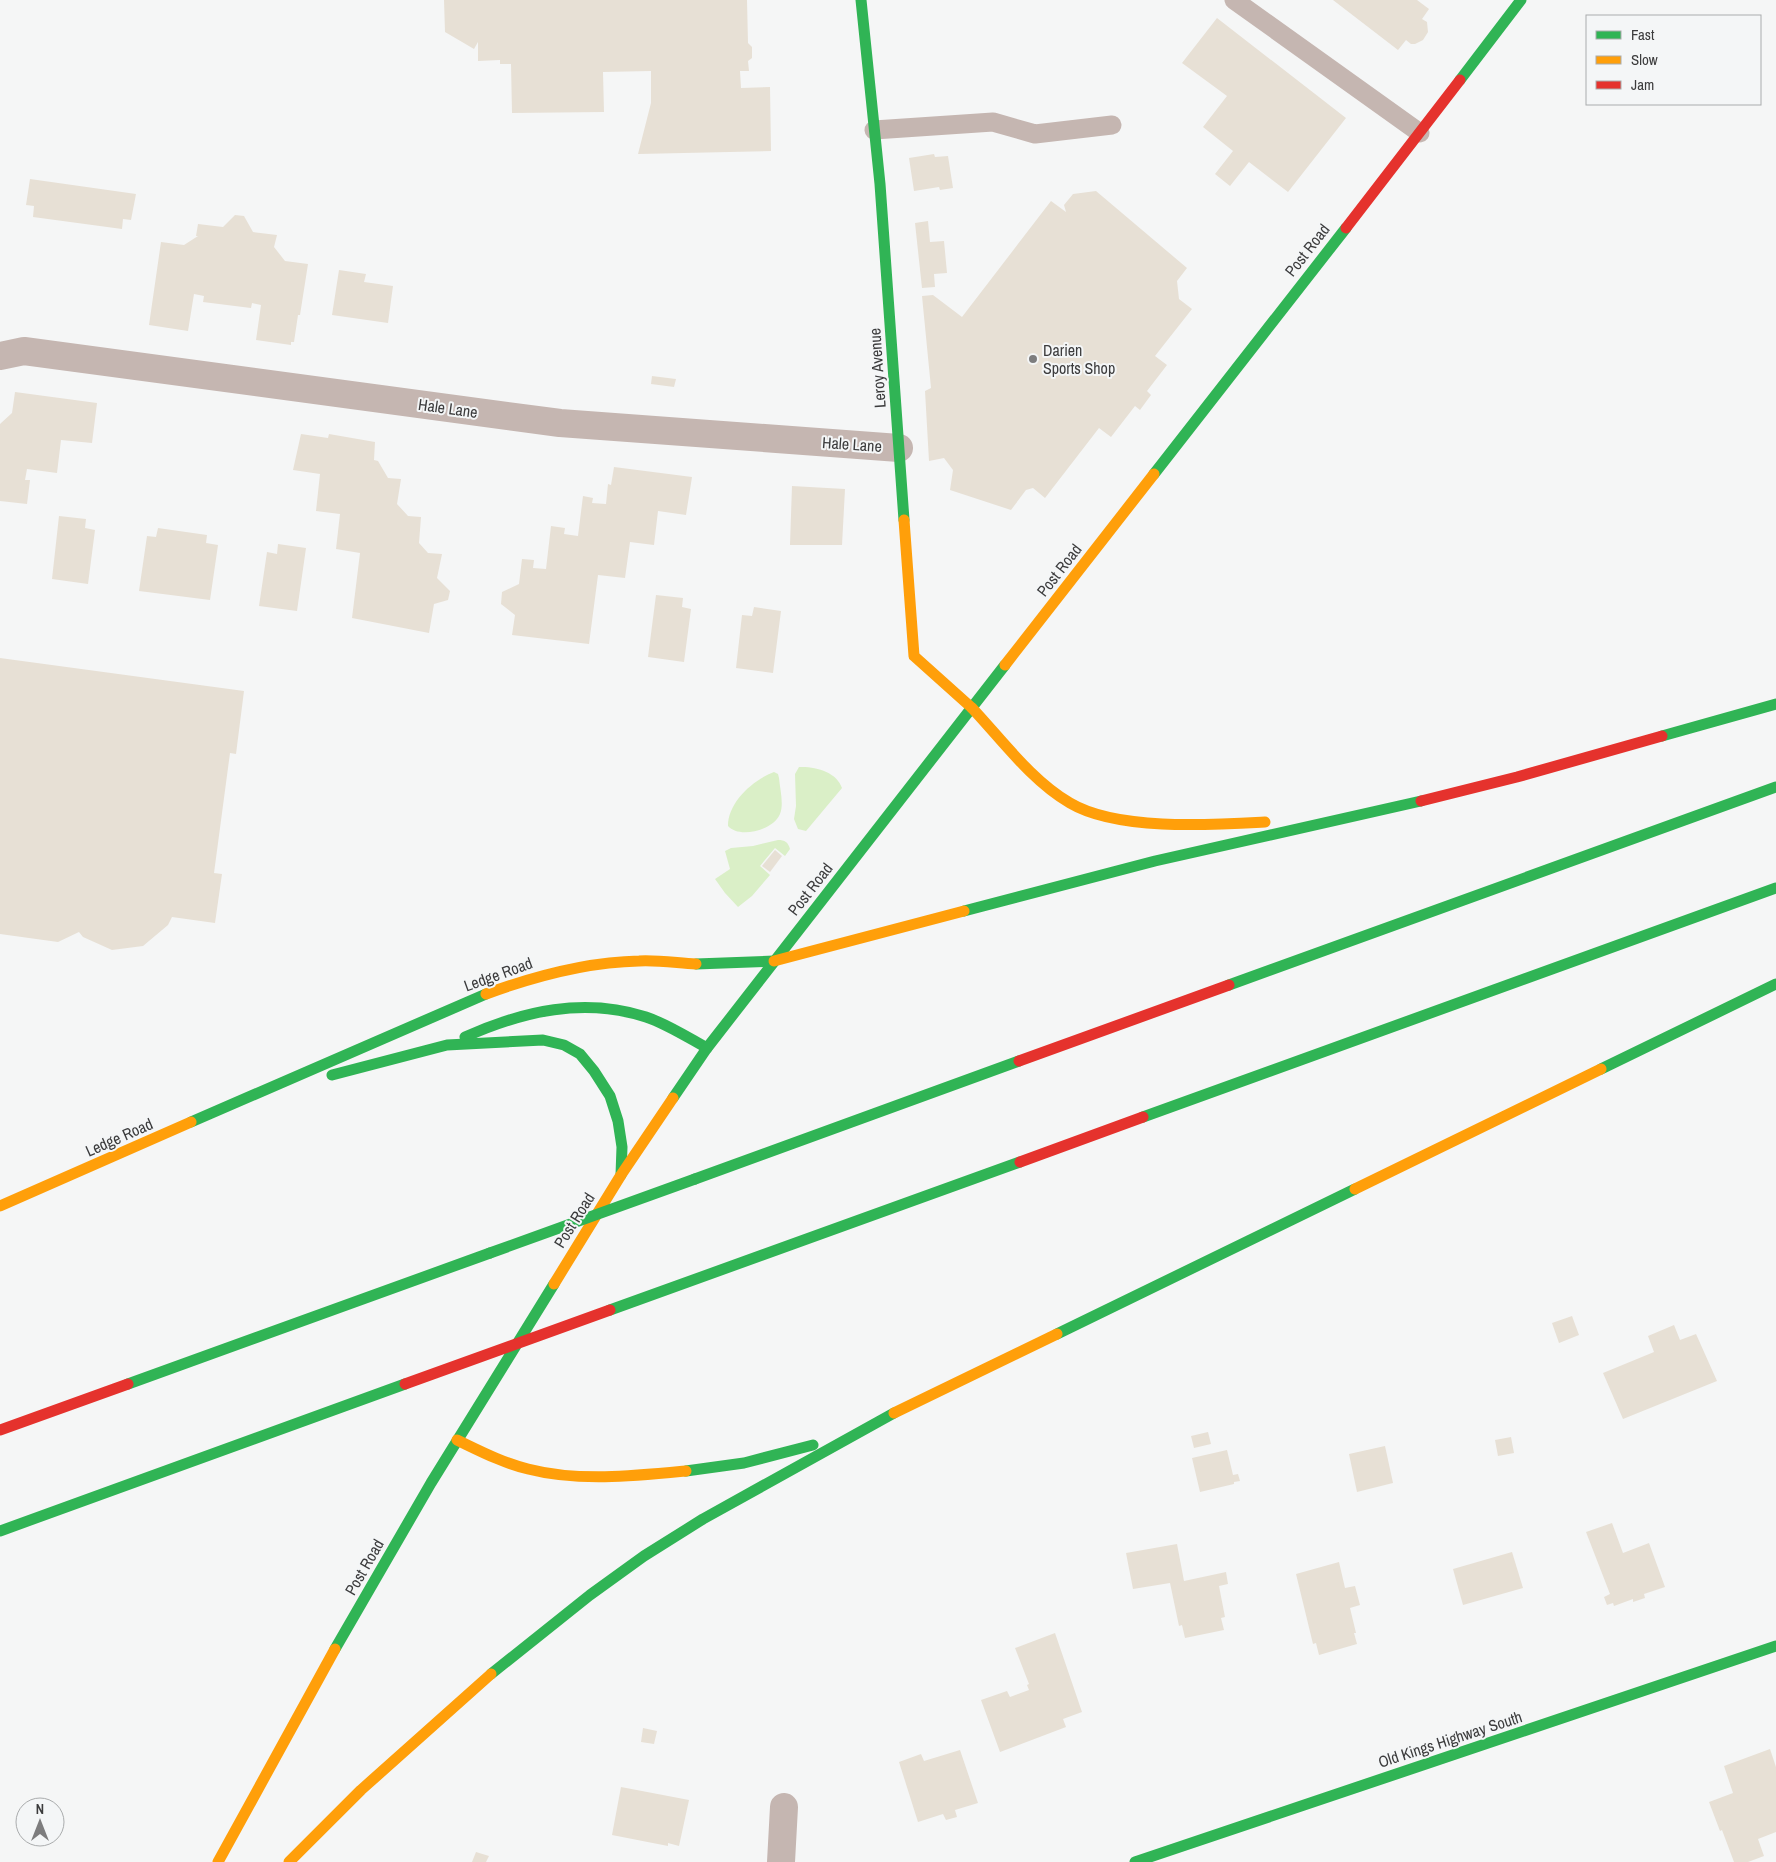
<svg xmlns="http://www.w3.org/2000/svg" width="1776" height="1862" font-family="'Archivo Narrow',sans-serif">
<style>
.green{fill:#daefc7}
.building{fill:#e7e0d5}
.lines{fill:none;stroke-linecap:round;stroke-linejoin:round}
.lane{stroke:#c5b6b1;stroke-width:19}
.street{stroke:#c5b6b1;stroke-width:28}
.fast{stroke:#30b455;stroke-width:11}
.slow{stroke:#ff9f0a;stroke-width:11}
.jam{stroke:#e5322d;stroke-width:11}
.fast-bridge{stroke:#30b455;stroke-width:11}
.jam-bridge{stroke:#e5322d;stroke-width:11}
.poi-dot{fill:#7d7d7e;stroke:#f4f6f7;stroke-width:2}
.labels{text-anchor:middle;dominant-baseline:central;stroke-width:4;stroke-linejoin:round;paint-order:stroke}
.street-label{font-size:16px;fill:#3c3c3d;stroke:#f4f6f7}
.poi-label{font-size:16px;fill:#3c3c3d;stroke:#f4f6f7;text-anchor:start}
</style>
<rect width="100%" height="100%" fill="#f5f6f6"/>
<g class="green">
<path d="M799,767C815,766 837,772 842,788L806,831L798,829L794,819L796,806L795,774Z"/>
<path d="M774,772L778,774L779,778C780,789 784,804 780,814C774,830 739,839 728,826C728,802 753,780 774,772Z"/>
<path d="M778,840C785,840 788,842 790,849L785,856L775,848L760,866L770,875L752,896L738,907L725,893L715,879L730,869L725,851L731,848L753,846Z"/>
</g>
<g class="building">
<path d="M444,0H747L748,43L752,47V58L748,61L749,71H740L741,88L770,87L771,151L638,154L651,103V71L603,72L604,112L512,113L511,64H500V60L478,61V42L474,49L445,32Z"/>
<path d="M1333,0H1417L1429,9L1422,19L1427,22L1428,32L1423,40L1415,44H1411L1406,40L1398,50Z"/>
<path d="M1217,18L1346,118L1288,192L1249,162L1230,186L1215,174L1233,151L1203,127L1227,96L1182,63Z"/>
<path d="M934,154L935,157L948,156L953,188L940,190L939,187L914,191L909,158Z"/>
<path d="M30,179L136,194L131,220L123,219L122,229L33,217L34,206L26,205Z"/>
<path d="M1096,191L1187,268L1177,281L1179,299L1192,309L1155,356L1167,365L1147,391L1151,395L1140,410L1135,406L1111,437L1099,428L1045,498L1033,488L1026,490L1011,510L950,490L953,470L944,458L929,461L925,391L931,388L922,296L933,295L962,317L1051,201L1066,212L1064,205L1073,194Z"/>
<path d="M235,215L244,216L253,232L277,235L274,247L285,261L308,264L300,315H298L294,342H291V345L256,340L261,305L252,303L251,308L203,302L204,296L194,294L188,331L149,325L161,242L184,245L198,236H196L198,224L223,227Z"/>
<path d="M928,221L930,242L944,241L947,273L934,274L935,287L922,288L915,223Z"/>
<path d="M339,270L366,274L364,282L393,286L388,323L332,315Z"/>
<path d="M652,376L676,379L674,387L651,384Z"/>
<path d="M15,392L97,403L92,443L61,440L57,473L27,469L25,480H30L27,504L0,501V424L12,413Z"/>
<path d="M301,434L328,438L329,434L375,442L374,460L378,461L388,478L401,479L397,504L408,516L421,517L419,543L428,553L442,554L437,578L450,591L448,600L434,604L429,633L352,618L360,553L336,549L340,514L316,511L320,474L293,470Z"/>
<path d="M614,467L692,477L686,515L658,511L654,545L630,542L625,578L598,575L589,644L512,635L515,615L501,604L502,592L519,584L522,559L534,560L533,568L546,569L551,526L565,528L564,534L578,536L583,496L593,498L592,503L606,504L608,484L611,485Z"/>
<path d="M792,486L845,489L842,545H790Z"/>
<path d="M59,516L86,519L85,528L95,530L88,584L52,579Z"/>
<path d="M158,528L207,535L206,543L218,545L210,600L139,591L147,536L156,537Z"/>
<path d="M278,544L306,548L297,611L259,606L267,552L277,554Z"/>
<path d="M656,595L683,598L682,607L691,609L684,662L648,657Z"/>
<path d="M754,607L781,611L773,673L736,668L742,615L752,616Z"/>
<path d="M0,658L244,691L236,754L230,753L214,873L222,874L215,923L172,917L168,925L143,946L112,950L83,937L79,932L58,942L0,934Z"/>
<path d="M775,850L782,856L770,872L762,866Z"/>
<path d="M1572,1316L1579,1335L1559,1343L1552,1323Z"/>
<path d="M1674,1325L1680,1340L1696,1334L1717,1381L1623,1419L1603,1373L1654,1352L1648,1336Z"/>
<path d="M1208,1432L1211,1444L1194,1448L1191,1436Z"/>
<path d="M1511,1437L1514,1453L1498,1456L1495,1440Z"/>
<path d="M1385,1446L1393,1483L1357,1492L1349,1454Z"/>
<path d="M1227,1450L1233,1475L1238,1474L1240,1481L1234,1482V1484L1200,1492L1192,1458Z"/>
<path d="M1612,1523L1623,1553L1649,1543L1665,1587L1644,1594L1645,1598L1633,1602V1599L1614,1606L1613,1603L1607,1605L1604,1597L1610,1594L1586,1532Z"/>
<path d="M1177,1544L1184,1581L1226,1572L1228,1584L1219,1586L1225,1617L1221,1618L1224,1630L1185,1638L1182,1625L1179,1626L1170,1583L1133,1589L1126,1553Z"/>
<path d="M1512,1552L1523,1588L1463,1605L1453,1569Z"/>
<path d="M1339,1562L1345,1588L1355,1586L1360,1605L1350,1608L1356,1633H1354L1357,1644L1319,1655L1316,1643L1313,1644L1296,1574Z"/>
<path d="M1055,1633L1082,1712L1063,1719L1066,1727L1000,1752L981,1700L1007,1691L1010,1697L1029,1690L1027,1685L1029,1684L1015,1648Z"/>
<path d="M643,1728L657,1731L654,1744L641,1742Z"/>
<path d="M1770,1749L1776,1767V1832L1758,1839L1764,1856L1748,1862H1734L1722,1830L1720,1831L1709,1802L1733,1793L1724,1766Z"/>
<path d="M960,1750L978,1803L955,1810L957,1817L946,1820L943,1814L918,1822L899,1762L921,1754L924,1761Z"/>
<path d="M621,1787L689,1800L679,1846L668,1843V1846L612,1835Z"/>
<path d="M476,1852L489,1856L486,1862H472Z"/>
</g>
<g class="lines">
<g class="lane">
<path d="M1234,0L1420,133"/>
<path d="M874,130L993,122L1035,134L1112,125"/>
</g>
<g class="street">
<path d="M0,356L24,351L560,423L899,448"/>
<path d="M781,1862L784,1807"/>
</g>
<g class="fast">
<path d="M861,0L880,184L904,520"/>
<path d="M1460,80L1521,0"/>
<path d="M1154,474L1346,228"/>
<path d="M1662,736L1776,704"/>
<path d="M964,911L1155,861L1421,801"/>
<path d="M696,964L774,961"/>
<path d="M1229,985L1776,787"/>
<path d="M465,1037C523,1011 584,997 646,1017C667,1024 687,1037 707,1048"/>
<path d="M1601,1069L1776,984"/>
<path d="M332,1075L447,1045L543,1040L564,1045L580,1054L594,1071L610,1096L618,1121L622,1147L621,1175"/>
<path d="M673,1098L707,1048L1005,665"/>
<path d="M1143,1117L1776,888"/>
<path d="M191,1122L486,994"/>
<path d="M695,1179L1019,1061"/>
<path d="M610,1310L1020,1162"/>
<path d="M1057,1334L1355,1189"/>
<path d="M128,1384L490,1253"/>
<path d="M686,1471L744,1463L813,1445"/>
<path d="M0,1531L405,1384"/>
<path d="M335,1649L431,1483L554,1284"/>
<path d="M491,1674L590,1595L644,1556L703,1519L894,1413"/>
<path d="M1135,1862L1776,1646"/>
</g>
<g class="slow">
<path d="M904,520L914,656L972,708"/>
<path d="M1005,665L1154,474"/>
<path d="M972,708C1002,740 1032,781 1070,803C1117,831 1211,825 1265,822"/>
<path d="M774,961L964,911"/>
<path d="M486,994C535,976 586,962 639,961C658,960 677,963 696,964"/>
<path d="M1355,1189L1601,1069"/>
<path d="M0,1206L191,1122"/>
<path d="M554,1284L621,1175L673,1098"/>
<path d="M894,1413L1057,1334"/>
<path d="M457,1440C480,1451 503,1463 528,1469C578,1482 635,1476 686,1471"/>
<path d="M218,1862L335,1649"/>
<path d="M289,1862L361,1790L491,1674"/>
</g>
<g class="jam">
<path d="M1346,228L1460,80"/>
<path d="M1421,801L1517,777L1662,736"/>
<path d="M1019,1061L1229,985"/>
<path d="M1020,1162L1143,1117"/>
<path d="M0,1430L128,1384"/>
</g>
<path class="fast-bridge" d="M490,1253L695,1179"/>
<path class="jam-bridge" d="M405,1384L610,1310"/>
</g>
<circle class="poi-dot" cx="1033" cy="359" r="5"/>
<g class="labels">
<g class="street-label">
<text transform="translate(1307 250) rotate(-52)">Post Road</text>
<text transform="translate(877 368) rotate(-94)">Leroy Avenue</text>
<text transform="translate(448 408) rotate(8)">Hale Lane</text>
<text transform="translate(852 444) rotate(4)">Hale Lane</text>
<text transform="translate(1059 570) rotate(-52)">Post Road</text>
<text transform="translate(810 889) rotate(-52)">Post Road</text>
<text transform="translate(498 974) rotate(-20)">Ledge Road</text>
<text transform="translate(119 1137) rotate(-24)">Ledge Road</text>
<text transform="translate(574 1220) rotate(-58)">Post Road</text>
<text transform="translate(364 1567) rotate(-60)">Post Road</text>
<text transform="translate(1450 1739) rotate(-18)">Old Kings Highway South</text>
</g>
<g class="poi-label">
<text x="1043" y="350">Darien<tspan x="1043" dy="18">Sports Shop</tspan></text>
</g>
</g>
<rect x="1586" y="15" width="175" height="90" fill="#f4f6f7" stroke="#aaacad"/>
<rect x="1596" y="31" width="25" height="8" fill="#30b455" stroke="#aaacad"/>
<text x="1631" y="40" font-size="15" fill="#3c3c3d">Fast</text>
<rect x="1596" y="56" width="25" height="8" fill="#ff9f0a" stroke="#aaacad"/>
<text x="1631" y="65" font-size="15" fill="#3c3c3d">Slow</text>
<rect x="1596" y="81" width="25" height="8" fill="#e5322d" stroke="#aaacad"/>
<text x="1631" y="90" font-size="15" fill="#3c3c3d">Jam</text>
<g transform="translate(40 1822)"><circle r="24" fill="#f4f6f7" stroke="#aaacad"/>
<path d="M0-4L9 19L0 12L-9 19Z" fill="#7d7d7e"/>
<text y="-8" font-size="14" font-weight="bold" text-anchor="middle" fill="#3c3c3d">N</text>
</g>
</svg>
